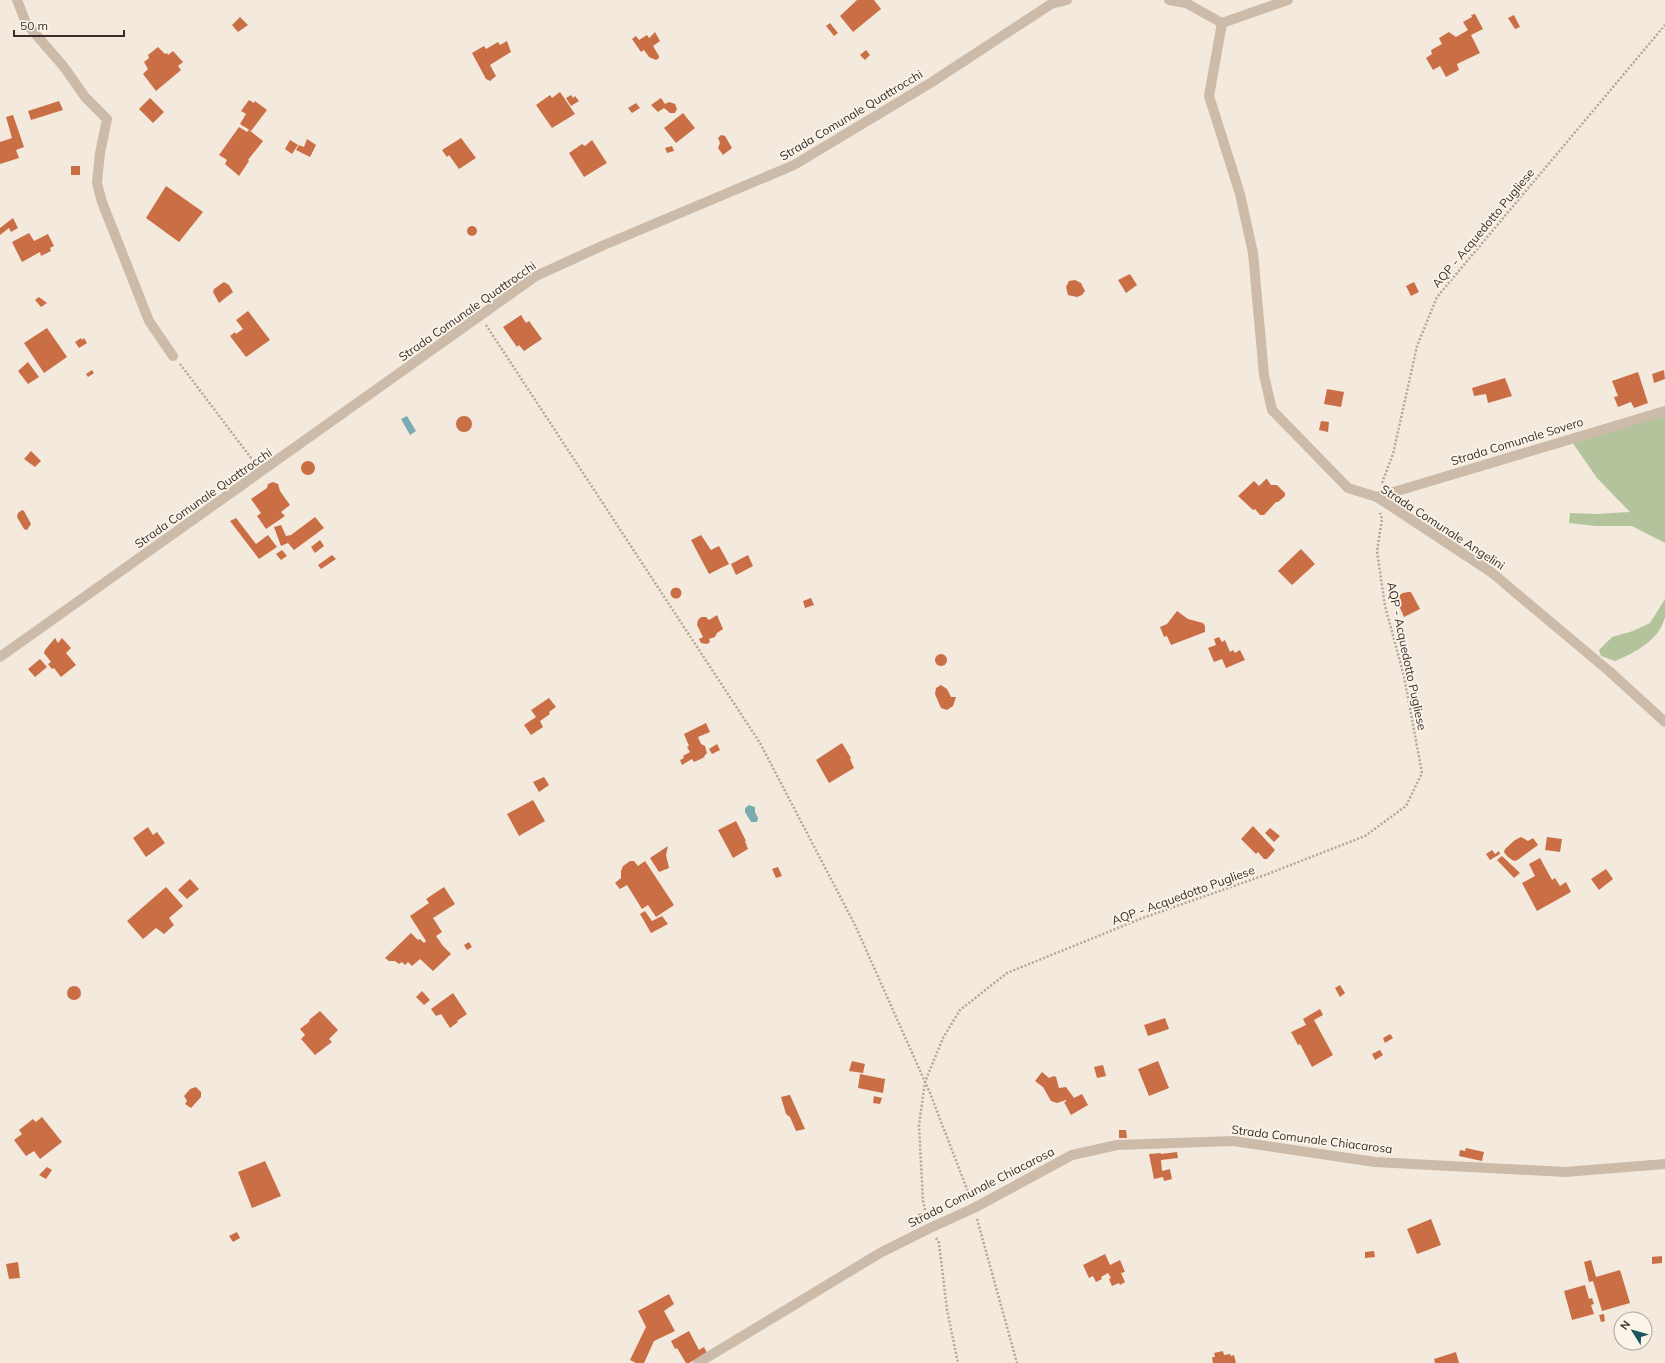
<svg xmlns="http://www.w3.org/2000/svg" width="1665" height="1363" font-family="Mulish,sans-serif">
<style>
.green{fill:#b3c39c}
.water{fill:#7babb1}
.building{fill:#ca6e45}
.lines{fill:none;stroke-linecap:round;stroke-linejoin:round}
.path{stroke:#b8a592;stroke-width:2.5;stroke-dasharray:2 2;stroke-linecap:butt}
.street{stroke:#ccbba8;stroke-width:10}
.labels{text-anchor:middle;dominant-baseline:central;stroke-width:3.5;stroke-linejoin:round;paint-order:stroke}
.street-label{font-size:12px;fill:#392f29;stroke:#faf4ea}
</style>
<rect width="100%" height="100%" fill="#f3eadd"/>
<g class="green">
<path d="M1665,416V543L1632,526H1596L1569,523L1570,513L1595,514L1630,512L1597,478L1572,442Z"/>
<path d="M1665,599C1665,604 1665,612 1665,617C1659,641 1634,653 1615,661L1601,656L1599,650L1612,637L1633,631L1650,623Z"/>
</g>
<g class="water">
<path d="M407,416L416,431L410,435L401,419Z"/>
<path d="M749,805L755,807V812L758,818L757,822H751L745,812V808Z"/>
</g>
<g class="building">
<path d="M857,0H874L881,9L853,32L840,16Z"/>
<path d="M1475,14L1483,29L1471,35L1480,53L1457,64L1459,70L1446,77L1440,66L1433,70L1426,58L1432,54L1431,50L1442,44L1439,38L1449,32L1456,37L1468,30L1463,22L1472,17L1471,15Z"/>
<path d="M1514,15L1520,27L1515,29L1508,18Z"/>
<path d="M240,17L248,25L238,32L232,25Z"/>
<path d="M830,23L838,33L834,36L826,26Z"/>
<path d="M655,32L660,41L653,46L659,56V58L656,60L649,57L644,50L641,52L632,39L636,36L639,40L647,35L649,38Z"/>
<path d="M507,41L511,52L490,65L496,76L490,81L486,79L472,53L484,46L486,49L498,42L500,45Z"/>
<path d="M158,47L165,54L167,53L168,55L173,51L183,62L178,66L181,70L156,91L143,74L148,69L144,62L149,58L148,55Z"/>
<path d="M866,50L870,55L865,60L860,55Z"/>
<path d="M560,92L575,114L552,128L536,105L550,95L552,98Z"/>
<path d="M571,95L573,98L575,96L579,101L571,106L566,98Z"/>
<path d="M150,98L164,112L153,123L139,109Z"/>
<path d="M661,98L665,104L669,102L675,104L677,109L675,113H670L664,108L658,112L651,105Z"/>
<path d="M249,100L254,103L255,101L267,110L251,131L240,124L246,114L241,111Z"/>
<path d="M59,101L63,110L31,120L28,111Z"/>
<path d="M636,103L640,108L632,113L628,108Z"/>
<path d="M683,113L695,128L676,143L664,128Z"/>
<path d="M13,115L24,147L16,150L19,158L0,164V142L12,138L6,117Z"/>
<path d="M239,127L247,132L249,130L263,141L248,160L249,161L239,176L225,164L227,160L219,155Z"/>
<path d="M721,135L725,136L732,148L723,155L718,148L720,143L718,138Z"/>
<path d="M461,138L476,158L459,169L449,155L447,157L442,150Z"/>
<path d="M307,139L316,145L310,157L296,150L299,145L304,147Z"/>
<path d="M290,140L298,145L292,154L285,149Z"/>
<path d="M592,140L607,163L584,177L569,153L582,144L585,146Z"/>
<path d="M672,146L674,151L667,153L665,148Z"/>
<rect x="71" y="166" width="9" height="9"/>
<path d="M166,186L203,212L179,242L146,218Z"/>
<path d="M13,218L18,228L11,232L9,228L0,235V228Z"/>
<circle cx="472" cy="231" r="5"/>
<path d="M29,233L34,241L48,234L54,246L50,248L51,251L41,256L40,252L22,262L12,242Z"/>
<path d="M1130,274L1137,285L1126,293L1118,280Z"/>
<path d="M1075,280L1081,283L1085,291L1082,295L1077,297L1068,295L1066,287L1069,281Z"/>
<path d="M224,282L229,285L233,292L219,303L213,292L214,289Z"/>
<path d="M1414,282L1419,292L1411,296L1406,286Z"/>
<path d="M39,297L47,303L41,307L35,300Z"/>
<path d="M248,311L270,340L246,357L230,336L235,332L236,334L243,329L236,320Z"/>
<path d="M521,315L526,323L529,321L542,339L524,351L519,345L517,347L503,327Z"/>
<path d="M47,328L67,357L44,373L24,343Z"/>
<path d="M81,338L82,340L84,338L87,343L79,348L75,342Z"/>
<path d="M28,362L39,377L28,384L18,371Z"/>
<path d="M92,370L94,373L88,377L86,374Z"/>
<path d="M1664,370L1665,379L1654,383L1652,374Z"/>
<path d="M1638,372L1648,403L1634,408L1631,402L1618,407L1614,397L1618,396L1612,381Z"/>
<path d="M1505,378L1512,396L1488,403L1486,394L1474,396L1472,388Z"/>
<path d="M1327,389L1344,392L1341,407L1324,404Z"/>
<circle cx="464" cy="424" r="8"/>
<path d="M1321,421L1329,422L1328,432L1319,430Z"/>
<path d="M31,451L41,461L35,467L24,459Z"/>
<circle cx="308" cy="468" r="7"/>
<path d="M1266,479H1267L1271,485H1277L1285,493V496L1278,502H1276L1264,515H1260L1255,509L1253,510L1238,496L1254,481L1259,486Z"/>
<path d="M273,482L278,484L280,491L290,505L281,512L285,516L266,529L257,516L261,513L251,499L267,488L268,484Z"/>
<path d="M22,510L24,511L31,524L27,530L24,529L17,517L18,513Z"/>
<path d="M315,517L324,528L294,550L288,543L281,546L274,527L281,525L286,536L291,535Z"/>
<path d="M236,518L256,544L268,535L277,547L259,559L230,521Z"/>
<path d="M701,535L711,550L719,546L729,564L709,574L691,540Z"/>
<path d="M320,540L324,546L315,553L311,547Z"/>
<path d="M1301,549L1315,564L1292,585L1278,571Z"/>
<path d="M282,550L287,556L281,560L276,554Z"/>
<path d="M332,555L336,559L321,569L318,565Z"/>
<path d="M748,555L753,566L736,575L731,564Z"/>
<circle cx="676" cy="593" r="5.5"/>
<path d="M1408,592H1411L1420,609L1404,617L1396,599L1398,596L1403,593Z"/>
<path d="M811,598L814,605L805,608L803,601Z"/>
<path d="M1177,611L1188,619L1203,623L1205,626V632L1171,645L1167,636L1164,637L1160,627L1167,624Z"/>
<path d="M717,615L723,629L717,633L715,637L709,639L710,642L707,644L701,643L699,639L703,637L697,625L698,620L701,617H706L709,620Z"/>
<path d="M1219,637L1222,642L1225,640L1230,652L1233,650L1235,653L1240,650L1245,660L1226,668L1222,659L1214,662L1208,648L1216,645L1214,639Z"/>
<path d="M55,638L58,643L62,638L71,648L66,653L76,665L61,677L54,668L52,669L48,664L51,662L44,653L45,650Z"/>
<circle cx="941" cy="660" r="6"/>
<path d="M40,659L47,667L35,677L28,669Z"/>
<path d="M941,685L947,689L951,697H956L953,706L947,710L941,708L935,694L936,688Z"/>
<path d="M549,698L556,707L549,712L550,714L540,721L543,727L531,735L524,725L536,717L531,710Z"/>
<path d="M706,723L710,732L698,737L701,744L705,746L707,753L706,754L703,758L694,762L692,759L682,765L680,760L684,758L683,756L690,752L687,747L689,746L684,734Z"/>
<path d="M842,743L851,758L850,759L854,768L829,783L816,760Z"/>
<path d="M717,744L720,750L712,754L709,749Z"/>
<path d="M544,777L549,785L539,792L533,782Z"/>
<path d="M533,800L545,821L519,836L507,814Z"/>
<path d="M736,821L746,841H745L748,849L733,858L718,830Z"/>
<path d="M1253,826L1275,850L1267,859H1264L1258,852L1256,854L1241,839Z"/>
<path d="M148,827L153,835L157,832L165,843L146,857L133,838Z"/>
<path d="M1270,828L1280,836L1274,842L1265,833Z"/>
<path d="M1521,837L1528,841L1533,838L1538,845L1519,859L1515,861L1512,860L1507,856L1504,852L1505,849L1515,840Z"/>
<path d="M1547,837L1562,839L1560,852L1545,850Z"/>
<path d="M668,846L666,855L669,868L659,872L650,858Z"/>
<path d="M1492,850L1495,854L1499,851L1500,854L1490,860L1486,854Z"/>
<path d="M1502,856L1520,873L1514,878L1497,860Z"/>
<path d="M1540,858L1552,880L1555,878L1560,886L1566,882L1571,892L1537,911L1522,883L1535,876L1529,864Z"/>
<path d="M630,861H634L638,866L645,861L674,905L656,917L648,905L642,909L627,885L620,889L615,883L621,878V871L623,866Z"/>
<path d="M778,867L782,876L776,878L772,869Z"/>
<path d="M1606,869L1613,879L1599,890L1591,879Z"/>
<path d="M190,879L199,889L187,899L178,890Z"/>
<path d="M166,887L183,906L169,918L174,925L164,934L156,928L143,939L127,921Z"/>
<path d="M444,887L455,904L433,918L442,932L436,936L443,946L451,954L433,971L420,959L412,966L408,962L405,965L402,962L399,964L395,961H389L385,958L411,933L418,940L420,939L424,943L426,941L410,916L429,903L426,899Z"/>
<path d="M645,911L652,921L662,916L668,924L651,933L640,914Z"/>
<path d="M469,942L472,947L467,950L464,945Z"/>
<path d="M1340,985L1345,993L1340,997L1335,988Z"/>
<circle cx="74" cy="993" r="7"/>
<path d="M422,991L430,1000L424,1005L416,997Z"/>
<path d="M453,993L467,1014L457,1021L458,1022L450,1028L441,1014L436,1016L431,1009Z"/>
<path d="M1320,1009L1323,1015L1314,1020L1333,1055L1312,1067L1300,1044L1298,1045L1291,1032L1306,1025L1303,1019Z"/>
<path d="M320,1011L338,1030L329,1039L332,1042L315,1055L301,1039L305,1035L300,1029L310,1021L309,1020Z"/>
<path d="M1165,1018L1169,1029L1148,1036L1144,1025Z"/>
<path d="M1390,1034L1393,1038L1385,1043L1383,1038Z"/>
<path d="M1380,1050L1383,1055L1375,1060L1372,1054Z"/>
<path d="M852,1061L865,1064L863,1073L849,1071Z"/>
<path d="M1158,1061L1169,1088L1149,1096L1138,1069Z"/>
<path d="M1103,1065L1106,1076L1097,1078L1094,1067Z"/>
<path d="M1042,1072L1049,1078L1054,1076L1056,1077L1059,1088L1066,1087L1074,1098L1082,1094L1088,1105L1071,1115L1064,1102H1066V1100L1057,1103L1051,1101L1043,1087L1035,1081Z"/>
<path d="M860,1074L885,1079L883,1093L858,1088Z"/>
<path d="M196,1087L201,1092V1097L191,1108L185,1104L187,1101L184,1096L190,1089Z"/>
<path d="M789,1095H790L805,1129L796,1131L790,1117L786,1114L781,1097Z"/>
<path d="M874,1096L882,1098L880,1104L873,1103Z"/>
<path d="M42,1117L62,1142L40,1159L34,1151L26,1156L14,1140L22,1134L19,1130L33,1119L36,1122Z"/>
<path d="M1119,1130H1126L1127,1138H1119Z"/>
<path d="M1466,1148L1484,1152L1482,1161L1459,1156L1460,1150L1465,1151Z"/>
<path d="M1177,1152L1178,1158L1161,1160L1162,1171L1170,1169L1172,1179L1164,1181L1163,1177L1154,1179L1149,1154L1161,1153V1154Z"/>
<path d="M265,1161L281,1196L252,1208L238,1172Z"/>
<path d="M47,1167L52,1170L46,1179L39,1175Z"/>
<path d="M923,1213L924,1219L919,1220L918,1214Z"/>
<path d="M1431,1219L1441,1245L1417,1254L1407,1229Z"/>
<path d="M237,1232L240,1238L233,1242L229,1236Z"/>
<path d="M1374,1251L1375,1257L1365,1258V1252Z"/>
<path d="M1105,1254L1110,1265L1120,1260L1125,1272L1121,1273L1125,1282L1120,1285L1119,1283L1112,1286L1109,1279L1111,1278L1108,1273L1101,1277L1102,1279L1096,1282L1093,1276L1089,1278L1083,1265Z"/>
<path d="M1662,1256V1263L1652,1264V1257Z"/>
<path d="M1591,1260L1596,1277L1620,1270L1630,1303L1602,1311L1593,1281L1589,1282L1584,1262Z"/>
<path d="M18,1262L20,1278L9,1279L6,1264Z"/>
<path d="M1585,1285L1589,1299L1592,1298L1594,1304L1591,1305L1594,1314L1572,1320L1564,1291Z"/>
<path d="M669,1294L674,1304L664,1311L675,1331L654,1341L644,1363H636L630,1360L646,1327L638,1311Z"/>
<path d="M1604,1314L1605,1321L1601,1322L1599,1315Z"/>
<path d="M689,1331L699,1350L704,1347L707,1353L689,1363H686L677,1348L675,1349L671,1341Z"/>
<path d="M1223,1351L1224,1355L1230,1354L1231,1356L1234,1355L1236,1363H1213L1212,1357H1215L1214,1353Z"/>
<path d="M1456,1352L1459,1363H1435L1434,1359Z"/>
</g>
<g class="lines">
<g class="path">
<path d="M486,325L760,743L855,925L930,1093L970,1197"/>
<path d="M180,364L254,462"/>
<path d="M1382,483L1393,454L1417,346L1437,297L1665,25"/>
<path d="M927,1218L923,1201L919,1125L925,1082L943,1038L960,1010L1007,973L1140,919L1265,875L1365,836L1406,806L1422,773L1404,676L1385,606L1377,551L1382,519L1380,513"/>
<path d="M977,1219L1017,1363"/>
<path d="M936,1238L939,1243L947,1310L958,1363"/>
</g>
<g class="street">
<path d="M17,0L26,23L64,67L85,97L107,119L100,153L97,183L102,202L149,321L173,356"/>
<path d="M1169,0L1186,3L1222,23L1288,0"/>
<path d="M1222,23L1209,96L1240,194L1253,253L1264,375L1272,410L1348,488L1377,497L1491,572L1609,671L1665,722"/>
<path d="M1377,497L1665,411"/>
<path d="M0,657L536,276L604,245L794,165L932,82L1051,4L1067,0"/>
<path d="M698,1363L880,1253L930,1228L974,1208L1072,1155L1117,1145L1233,1141L1375,1162L1565,1172L1665,1164"/>
</g>
</g>
<g class="labels">
<g class="street-label">
<text transform="translate(851 115) rotate(-31)">Strada Comunale Quattrocchi</text>
<text transform="translate(1483 228) rotate(-50)">AQP - Acquedotto Pugliese</text>
<text transform="translate(467 311) rotate(-35)">Strada Comunale Quattrocchi</text>
<text transform="translate(1517 441) rotate(-17)">Strada Comunale Sovero</text>
<text transform="translate(203 498) rotate(-35)">Strada Comunale Quattrocchi</text>
<text transform="translate(1443 527) rotate(33)">Strada Comunale Angelini</text>
<text transform="translate(1407 656) rotate(78)">AQP - Acquedotto Pugliese</text>
<text transform="translate(1183 895) rotate(-20)">AQP - Acquedotto Pugliese</text>
<text transform="translate(1312 1139) rotate(7)">Strada Comunale Chiacarosa</text>
<text transform="translate(981 1187) rotate(-27)">Strada Comunale Chiacarosa</text>
</g>
</g>
<g transform="translate(1633 1331) rotate(307)"><circle r="19" fill="#faf4ea" stroke="#ada59d"/>
<path d="M0-3L7 15L0 10L-7 15Z" fill="#1d535c"/>
<text y="-6" font-size="11" font-weight="bold" text-anchor="middle" fill="#392f29">N</text>
</g>
<path d="M14 30v6h110v-6" fill="none" stroke="#392f29" stroke-width="2"/>
<text x="20" y="30" font-size="12" fill="#392f29" stroke="#faf4ea" stroke-width="3" paint-order="stroke">50 m</text>
</svg>
